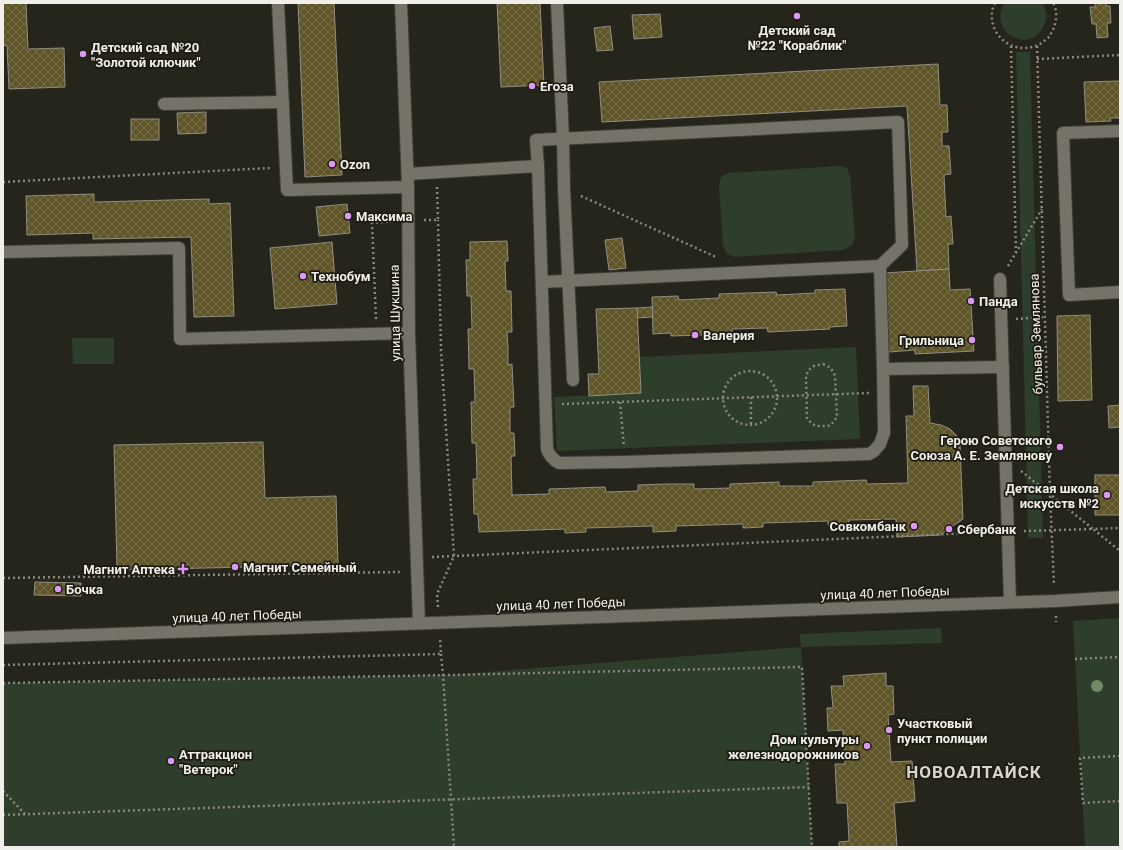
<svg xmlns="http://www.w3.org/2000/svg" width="1123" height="850" font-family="Roboto,sans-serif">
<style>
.green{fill:#2d3f2a}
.building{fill:url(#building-cross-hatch);stroke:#908e83}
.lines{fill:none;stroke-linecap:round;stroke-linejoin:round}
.minor-casing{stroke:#404038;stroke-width:14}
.path{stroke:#898881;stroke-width:2.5;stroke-dasharray:2 3;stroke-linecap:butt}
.minor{stroke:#757368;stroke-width:12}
.tree{fill:#6f8a66}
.poi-dot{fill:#dc99f4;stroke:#1d1b13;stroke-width:1.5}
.labels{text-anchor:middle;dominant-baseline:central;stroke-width:3.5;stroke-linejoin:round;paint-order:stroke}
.poi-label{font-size:13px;font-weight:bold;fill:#f0efe9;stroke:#1d1b13;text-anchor:start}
.street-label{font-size:13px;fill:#f0efe9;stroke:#1d1b13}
.district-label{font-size:17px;font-weight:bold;letter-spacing:1px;fill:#d8d5ca;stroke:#1d1b13}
</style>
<defs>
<pattern id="building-cross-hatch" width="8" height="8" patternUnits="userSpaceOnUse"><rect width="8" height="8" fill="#5f5528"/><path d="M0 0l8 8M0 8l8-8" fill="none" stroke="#766e47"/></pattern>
</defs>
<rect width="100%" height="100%" fill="#26251c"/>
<g class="green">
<path d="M1004,3H1042C1046,9 1048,16 1045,23C1033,56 987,35 1004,3Z"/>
<path d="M1016,52H1030L1043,538H1028Z"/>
<path d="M839,166L847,168L850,176L855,237L852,245L843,250L735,257L727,254L723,245L719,186L721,177L729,173Z"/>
<path d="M72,338H114V364H73Z"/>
<path d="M856,347L860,439L557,451L554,397L641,393L639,357Z"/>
<path d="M1120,618V847H1085L1073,621Z"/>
<path d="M941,628L942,643L801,647L812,847H3V683L450,675L801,647L800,634Z"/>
</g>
<g class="building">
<path d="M3,3H26L28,49L64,48L65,87L9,89L7,45L3,46Z"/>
<path d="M298,3H334L342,175L305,177Z"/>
<path d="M497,3H540L544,85L501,87Z"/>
<path d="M1095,3H1106V6H1110L1111,23H1107L1108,37L1097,38L1096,24H1092L1090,7H1095Z"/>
<path d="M660,14L662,37L634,39L632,15Z"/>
<path d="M610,26L613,50L597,51L594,28Z"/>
<path d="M938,64L940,105H947L948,132H942V146H949L951,174L944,175L946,217L951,216L953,244H948L949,269L917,271L907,106L602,122L599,82Z"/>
<path d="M1120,81V118H1110L1111,121L1086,122L1084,82Z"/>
<path d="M206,112V133L178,134L177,113Z"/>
<rect x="131" y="119" width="28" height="21"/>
<path d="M94,194V202L209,199V204L230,203L234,316L194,317L191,237L93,239V233L27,235L26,196Z"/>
<path d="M347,204L350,233L319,236L316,207Z"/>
<path d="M622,238L626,268L609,270L605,240Z"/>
<path d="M507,241L508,261H505L506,291H511L512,332H507L508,348V365L512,364L514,407H510V433H514L515,456H511L512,495L549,494V489L605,487L606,492L638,491V485L666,484H694V489L730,488V484L779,482V486H813V482L866,480L867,484L908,483L906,416H914L913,386H928L930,423L941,425L950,429L957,436L960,445L963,519L940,535L897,537L896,519L849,520V524L828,525V521L763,523V527L743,528V524L676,526V531L653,532V526L586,528V532L565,533V529L479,532L478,514H474L473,479H477L476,443H472L471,402H475L474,369H469L468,329H472L471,296H467L466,260H470V242Z"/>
<path d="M332,242L337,304L275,309L270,248Z"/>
<path d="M949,269L950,290L970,289L974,351L915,354V350L889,352L884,273Z"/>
<path d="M845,289L847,326L829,327L830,329L768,332L767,328L732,329V334L671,336V333L653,334L652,297L678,296L679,300L719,298V294L776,292L777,295L815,293V290Z"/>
<path d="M652,307L653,317L637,318V308Z"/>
<path d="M637,308L641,393L589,396L588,374H599L596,309Z"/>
<path d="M1090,315L1092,400L1058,401L1057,316Z"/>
<path d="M1120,405V427L1109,428L1108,406Z"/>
<path d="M263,442L265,498L336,496L338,565L117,570L114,445Z"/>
<rect x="1095" y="475" width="25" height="40"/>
<path d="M35,582L81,583V596L34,595Z"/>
<path d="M886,673V686H893L894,714L888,715L891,762L912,761L915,801L894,803L897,847H839V842L849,841L847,803H837L835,764H845L843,730L828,731L827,708H833L831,686H844L843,676Z"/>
</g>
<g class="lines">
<g class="minor-casing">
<g id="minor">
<path d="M278,3L287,190L408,187"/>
<path d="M401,3L408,187L409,333L419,623"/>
<path d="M557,3L563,139L564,188L573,380"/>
<path d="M164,104L283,102"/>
<path d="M1120,131L1063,133L1069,295L1120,292"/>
<path d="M538,166L536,140L898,122L902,245L880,266L883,369"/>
<path d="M408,174L538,166L547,449C549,455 552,459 559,463L625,462L869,454L874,451L880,444L884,433L883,369L1003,367"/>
<path d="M3,252L179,248L180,339L409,333"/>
<path d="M1000,279L1010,602"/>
<path d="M542,282L880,266"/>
<path d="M3,638L1055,601L1120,597"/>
</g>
</g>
<g class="path">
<path d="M995,3C994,6 992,9 992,12C989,40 1020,58 1043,42C1045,40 1048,38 1050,36C1051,33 1053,30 1054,27C1057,20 1057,9 1053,3"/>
<path d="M1011,46L1016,253"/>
<path d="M1037,46L1050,494L1054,585"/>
<path d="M1037,59L1120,55"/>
<path d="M3,182L270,168"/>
<path d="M581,196L716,257"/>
<path d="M424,220H438L437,187"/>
<path d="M1008,266L1042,209"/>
<path d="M376,319L372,223L393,221"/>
<path d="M1016,319L1046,317"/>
<path d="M823,364C829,366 833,370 835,376L837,417L831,425L827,426H817L812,424L807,418L806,375L810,369L814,366Z"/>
<circle cx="750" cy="398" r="27"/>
<path d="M751,397V426"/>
<path d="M620,402L624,447"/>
<path d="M562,404L869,393"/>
<path d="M1021,471L1093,529L1120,528"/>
<path d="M1024,531L1093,529L1120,551"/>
<path d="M432,557L993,532"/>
<path d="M3,578L399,572L402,570"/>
<path d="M438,607L437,594L454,556L441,350L438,220"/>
<path d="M1056,616V622"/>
<path d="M441,654L443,675L454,847"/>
<path d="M1075,659L1120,657"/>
<path d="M3,665L441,654L440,638"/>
<path d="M3,683L450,675L802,667L812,847"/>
<path d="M1120,756L1080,758L1083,803L1120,801"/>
<path d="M3,791L25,814"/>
<path d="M3,815L809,787"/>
</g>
<use href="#minor" class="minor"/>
</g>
<circle class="tree" cx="1097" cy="686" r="6"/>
<g class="poi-dot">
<circle cx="797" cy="16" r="4"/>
<circle cx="83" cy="54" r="4"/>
<circle cx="532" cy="86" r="4"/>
<circle cx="332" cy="164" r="4"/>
<circle cx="348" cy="216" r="4"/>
<circle cx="303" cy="276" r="4"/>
<circle cx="971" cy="301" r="4"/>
<circle cx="695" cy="335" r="4"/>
<circle cx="972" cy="340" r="4"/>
<circle cx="1060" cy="447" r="4"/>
<circle cx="1107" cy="495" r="4"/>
<circle cx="914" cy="526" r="4"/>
<circle cx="949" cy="529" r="4"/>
<circle cx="235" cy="567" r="4"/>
<path d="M181 563h4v4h4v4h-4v4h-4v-4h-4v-4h4z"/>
<circle cx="58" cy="589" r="4"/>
<circle cx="889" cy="730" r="4"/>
<circle cx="867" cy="746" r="4"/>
<circle cx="171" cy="761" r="4"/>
</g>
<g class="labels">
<g class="poi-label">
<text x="797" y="30" text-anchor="middle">Детский сад<tspan x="797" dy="15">№22 "Кораблик"</tspan></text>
<text x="91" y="47">Детский сад №20<tspan x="91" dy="15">"Золотой ключик"</tspan></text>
<text x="540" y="86">Егоза</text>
<text x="340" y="164">Ozon</text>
<text x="356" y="216">Максима</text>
<text x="311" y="276">Технобум</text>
<text x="979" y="301">Панда</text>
<text x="703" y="335">Валерия</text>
<text x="964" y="340" text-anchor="end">Грильница</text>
<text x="1052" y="440" text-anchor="end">Герою Советского<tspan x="1052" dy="15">Союза А. Е. Землянову</tspan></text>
<text x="1099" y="488" text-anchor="end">Детская школа<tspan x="1099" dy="15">искусств №2</tspan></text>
<text x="906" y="526" text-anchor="end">Совкомбанк</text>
<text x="957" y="529">Сбербанк</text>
<text x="243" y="567">Магнит Семейный</text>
<text x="175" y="569" text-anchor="end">Магнит Аптека</text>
<text x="66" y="589">Бочка</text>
<text x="897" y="723">Участковый<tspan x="897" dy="15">пункт полиции</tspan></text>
<text x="859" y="739" text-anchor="end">Дом культуры<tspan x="859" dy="15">железнодорожников</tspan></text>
<text x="179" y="754">Аттракцион<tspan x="179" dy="15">"Ветерок"</tspan></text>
</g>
<g class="street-label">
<text transform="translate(395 313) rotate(-91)">улица Шукшина</text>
<text transform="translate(1036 334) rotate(-92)">бульвар Землянова</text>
<text transform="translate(885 593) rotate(-2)">улица 40 лет Победы</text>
<text transform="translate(561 604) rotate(-2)">улица 40 лет Победы</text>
<text transform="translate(237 616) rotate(-2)">улица 40 лет Победы</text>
</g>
<g class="district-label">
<text x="974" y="772">НОВОАЛТАЙСК</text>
</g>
</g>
<rect width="1123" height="850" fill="none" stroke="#f0efe9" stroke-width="8"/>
</svg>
